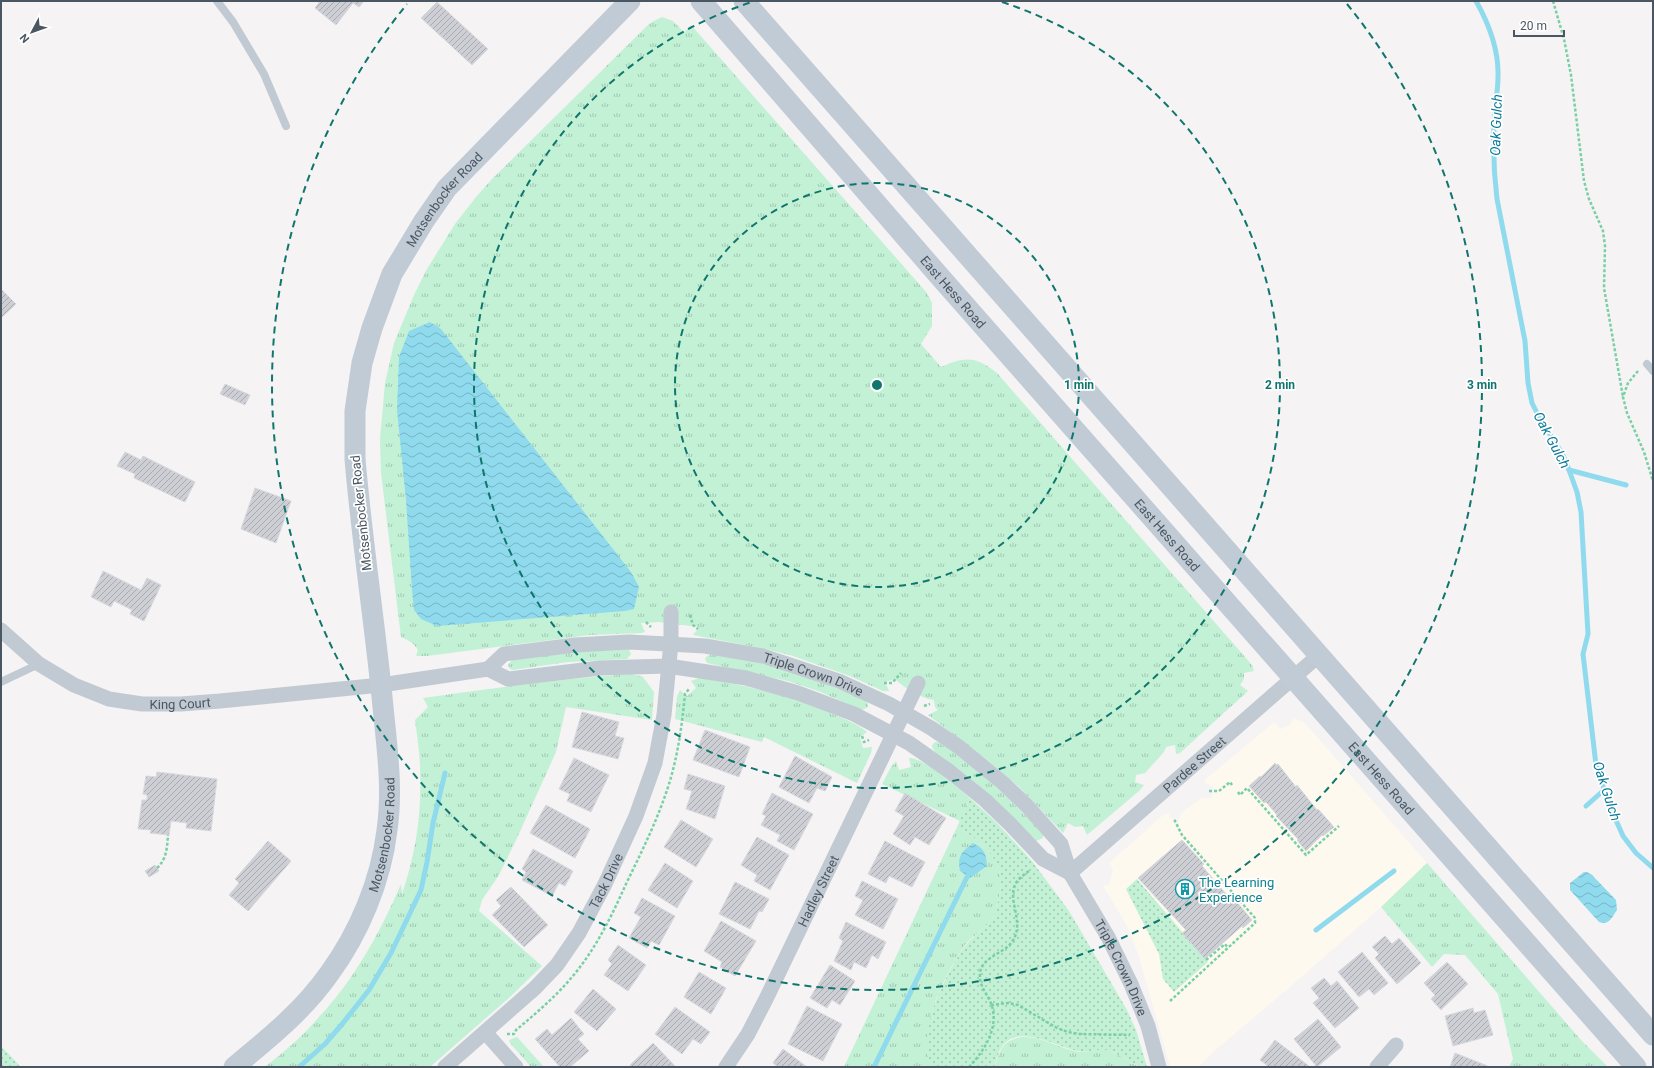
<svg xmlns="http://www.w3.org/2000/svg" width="1654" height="1068" font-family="Roboto,sans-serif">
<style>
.commercial{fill:#fdf9ef}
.grass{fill:url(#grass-tufts)}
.park{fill:url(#park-dots)}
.water{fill:url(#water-waves)}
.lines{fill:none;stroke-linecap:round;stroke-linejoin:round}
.stream{stroke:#90daee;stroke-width:5}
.building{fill:url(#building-hatch);stroke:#d7d9de}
.path{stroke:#7ad0a6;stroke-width:2.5;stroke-dasharray:3 2;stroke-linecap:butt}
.service{stroke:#c1cad2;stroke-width:8}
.minor{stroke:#c1cad2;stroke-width:15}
.secondary{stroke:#c1cbd6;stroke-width:21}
.ring{fill:none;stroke:#0f766e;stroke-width:2;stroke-dasharray:7 5}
.labels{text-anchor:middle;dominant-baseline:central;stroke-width:3.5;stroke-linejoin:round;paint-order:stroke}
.street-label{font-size:13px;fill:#4a5661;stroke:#fff}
.culture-label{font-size:13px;fill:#0d838f;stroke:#fff;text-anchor:start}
.water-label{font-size:14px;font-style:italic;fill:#0c7c9b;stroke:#fff}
.centre{fill:#0f766e;stroke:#fff;stroke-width:2}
.ring-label{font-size:12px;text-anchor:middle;font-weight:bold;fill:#0f766e;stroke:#fff;stroke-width:3.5;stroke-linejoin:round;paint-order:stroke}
</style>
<defs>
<pattern id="grass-tufts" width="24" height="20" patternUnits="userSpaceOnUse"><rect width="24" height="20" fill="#c3f1d5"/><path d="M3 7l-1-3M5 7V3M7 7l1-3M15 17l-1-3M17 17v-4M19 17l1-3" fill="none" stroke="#a0c6b0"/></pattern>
<pattern id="park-dots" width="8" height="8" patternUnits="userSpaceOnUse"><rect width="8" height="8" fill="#c3f1d5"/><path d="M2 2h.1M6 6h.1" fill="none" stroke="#a0c6b0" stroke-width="1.8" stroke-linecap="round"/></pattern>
<pattern id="water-waves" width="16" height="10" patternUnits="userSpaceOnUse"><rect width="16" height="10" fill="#90daee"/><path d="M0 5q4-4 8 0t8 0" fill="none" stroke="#78b4c4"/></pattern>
<pattern id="building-hatch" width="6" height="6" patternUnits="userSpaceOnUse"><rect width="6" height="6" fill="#cdcfd5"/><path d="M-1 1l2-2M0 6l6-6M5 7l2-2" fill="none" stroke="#a8abb0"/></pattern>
</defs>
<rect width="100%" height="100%" fill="#f5f3f3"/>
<path class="commercial" d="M1294,718L1305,723L1427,863L1381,907L1290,987L1213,1052L1199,1067L1170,1066L1138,954L1127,926L1103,886L1109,885L1113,871L1109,863L1162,816L1169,813V817L1178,822L1181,813L1202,798H1212L1213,787L1204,782L1206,779L1274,722L1280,729L1289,726Z"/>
<g class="grass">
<path d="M662,17L673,21L684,32L691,25L927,293L932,303V326L921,344L941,367C965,356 976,356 997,373L1252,665L1254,671L1244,673V679L1240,685L1248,691L1180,753L1176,754L1175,745L1166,747L1164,752L1145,773L1136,775L1135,782L1144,785L1139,791L1087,835L1083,826L1075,827L1068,823L1063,833L1018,786L992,764L928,715L938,710L935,707L934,700C920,698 906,689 895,679L885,682L889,691H883L850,676L790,655L765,649L693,635L699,627L659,622L641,623L645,632L641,633L590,635L427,656H416L418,650C414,643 408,640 401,637L381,473L380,439L385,383L394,343L414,295L427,269L455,224L476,197L492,179L650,23Z"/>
<path d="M625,649L629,650L631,654L627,659L568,662L512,670L509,668L508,665L512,660L573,652Z"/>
<path d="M713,654L757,662L800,674L864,699L868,703V707L862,710L818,691L788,681L707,663L705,659L707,656Z"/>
<path d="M632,674L643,677L654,692L652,720L566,707L556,752L518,836L499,875L482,900L479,911L542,966L511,996L430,1067H265C284,1052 303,1036 319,1017C354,980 381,931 401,884L402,894C416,853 422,812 420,769C420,753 417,736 415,720L428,707L423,698C492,689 562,678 632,674Z"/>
<path d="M699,678C747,685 791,696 835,715C847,720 858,724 867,732L860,737L863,748L872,747L871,753L857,783L764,737L762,742L675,719L677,696L680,690L687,696L696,688L691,681Z"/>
<path d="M935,742H938C978,767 1011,800 1043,834V838L1036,841C1004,807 973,778 935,752L932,747V745Z"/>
<path d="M909,758C923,757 958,788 970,798L960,821L882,784L891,767L896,761L899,770L911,767Z"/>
<path d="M957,827C975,837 995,852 1000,873C1002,881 1001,889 999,897C998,904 997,911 993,917C986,929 973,935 965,945C956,958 947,974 941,988C928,1016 929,1032 930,1062L931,1067H844Z"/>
<path d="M1427,863L1581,1040L1608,1067H1509L1513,1059L1498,994L1465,955L1444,954L1432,967L1381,907Z"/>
<path d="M517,1037L544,1067H531L510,1043L509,1040Z"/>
<path d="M1021,1037C1044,1036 1059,1049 1080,1052C1092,1053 1096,1047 1110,1051C1121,1055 1130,1063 1140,1067H994C1002,1049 1000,1042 1021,1037Z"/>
</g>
<g class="park">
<path d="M970,798L996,822L1032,861L1069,911L1127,1010L1136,1030L1147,1067C1132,1067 1123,1055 1110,1051C1096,1047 1090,1054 1077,1051C1058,1047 1020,1025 1004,1044C998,1050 997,1060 994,1067H931C920,1036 934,1002 948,974C954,964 958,954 966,945C974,935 986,928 993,917C997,911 998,903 999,897C1001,889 1002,880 1000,873C995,852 975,837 957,827Z"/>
<path d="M1137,879L1208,962L1174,992L1163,979L1159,954L1126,889Z"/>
<path d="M1,1046L21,1067H1Z"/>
</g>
<g class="water">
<path d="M430,322L441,329L631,572L639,587L634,609L625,611L437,626L421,619L414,610L412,590L406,500L397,410L399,357L409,331Z"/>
<path d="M973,843C985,849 986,854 987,866L970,878L960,871C957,857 961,852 973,843Z"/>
<path d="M1584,872H1587L1592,875L1616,900L1617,910C1612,917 1609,926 1599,922L1570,890V883Z"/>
</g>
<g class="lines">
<g class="stream">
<path d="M1476,1C1489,24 1499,50 1498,77C1498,93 1494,109 1494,126C1493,150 1494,175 1497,199L1525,341L1528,383L1532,403L1540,419L1562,453L1569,470L1577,492L1581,512L1588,634L1583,654L1596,765L1610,807L1623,836L1636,853L1653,868"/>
<path d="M1569,470L1626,485"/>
<path d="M1586,806L1604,790"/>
<path d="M1316,930L1394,871"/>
<path d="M299,1067L325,1044L343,1023L369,990L391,953L421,890L427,862L433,823L445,773"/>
<path d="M874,1067L970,871"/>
</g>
</g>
<g class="building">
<path d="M320,1H364L359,7L353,3L336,25L315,8Z"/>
<path d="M437,2L488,49L472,65L421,18Z"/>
<path d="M1,289L16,304L1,318Z"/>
<path d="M225,384L250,395L245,405L220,394Z"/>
<path d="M125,452L141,460L143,456L195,482L185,502L134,478L135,474L117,466Z"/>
<path d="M255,488L291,501L276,543L241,529Z"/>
<path d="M103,571L141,590L147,578L161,585L144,621L130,614L132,610L114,601L111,607L91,597Z"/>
<path d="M582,712L619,722L615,736L624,738L618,759L572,747Z"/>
<path d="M705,730L750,747L739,777L693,760Z"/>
<path d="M795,756L832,777L825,791L817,788L809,803L779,787Z"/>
<path d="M574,758L609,775L591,812L567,801L570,794L559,789Z"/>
<path d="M1275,763L1276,765L1278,764L1296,787L1297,785L1317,810L1318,809L1334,827L1323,836L1322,835L1306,851L1297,840L1298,839L1276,816L1277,815L1266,802L1264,803L1249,786L1260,776L1261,777Z"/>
<path d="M157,772L217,779L211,831L186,828L187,823L171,821L169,835L150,833L151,830L138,829L142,800H147V795L143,794L146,776L156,777Z"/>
<path d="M688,774L725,786L715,819L686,809L692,791L684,789Z"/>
<path d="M772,793L813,814L794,850L777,841L780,835L761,825L766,816L762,814Z"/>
<path d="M905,793L946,818L929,845L915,837L910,845L893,834L904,816L895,811Z"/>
<path d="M546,805L590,829L575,858L530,833Z"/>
<path d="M681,820L713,839L696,867L664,847Z"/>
<path d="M757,837L789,855L770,890L754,881L757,875L741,865Z"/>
<path d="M1182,840L1204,864L1202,866L1234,903L1236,901L1252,920L1243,928L1242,926L1205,959L1182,933L1186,930L1138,878Z"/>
<path d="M268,841L291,861L248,911L229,895L239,883L235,879Z"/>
<path d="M885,841L925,862L912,887L889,876L886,883L868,874Z"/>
<path d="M533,849L573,871L565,886L559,883L552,896L522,880L526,872L522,869Z"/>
<path d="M665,863L693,881L677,908L648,890Z"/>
<path d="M155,865L159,871L149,877L145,871Z"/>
<path d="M862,881L898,899L883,929L855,915L863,900L855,896Z"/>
<path d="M735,882L769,899L762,912L759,911L750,929L719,914Z"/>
<path d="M511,887L548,925L524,947L492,915L501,906L496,900Z"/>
<path d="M642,898L675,916L659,945L651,941L647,948L629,938L641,917L634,913Z"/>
<path d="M721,921L756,941L735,976L720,967L722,962L704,951Z"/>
<path d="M846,922L886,942L878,959L872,955L866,968L854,962L851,970L834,961L843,941L839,938Z"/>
<path d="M1385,936L1392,944L1399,938L1421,963L1397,984L1375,958L1379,954L1372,947Z"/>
<path d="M618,945L646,965L628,991L604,975L612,964L608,960Z"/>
<path d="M1362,952L1388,983L1374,995L1369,989L1359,997L1338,972Z"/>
<path d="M1447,962L1468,984L1441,1010L1431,999L1435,995L1424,983Z"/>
<path d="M830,965L855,981L840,1005L832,1000L827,1008L810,998Z"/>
<path d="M699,972L726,988L711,1014L684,997Z"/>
<path d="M1324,978L1331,986L1337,981L1359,1008L1335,1028L1313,1003L1319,998L1311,988Z"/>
<path d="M593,989L616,1009L597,1031L574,1012Z"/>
<path d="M807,1006L842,1024L823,1061L788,1044Z"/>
<path d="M675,1007L710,1032L701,1044L693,1039L682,1054L655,1034Z"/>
<path d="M1473,1008L1474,1013L1485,1010L1493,1035L1453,1046L1445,1016Z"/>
<path d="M571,1018L584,1034L578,1039L589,1051L570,1067H560L535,1039L547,1029L552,1035Z"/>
<path d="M1318,1019L1341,1047L1317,1067L1294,1039Z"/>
<path d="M1275,1040L1309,1066V1067H1269L1260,1060Z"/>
<path d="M653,1043L676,1067H631L630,1065Z"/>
<path d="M783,1049L807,1067H778L773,1063Z"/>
<path d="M1455,1053L1490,1067H1450Z"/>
</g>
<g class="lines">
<g class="path">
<path d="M1553,1L1564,39L1571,75L1584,181L1589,199L1603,231L1605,246L1604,288L1623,397"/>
<path d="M1638,371L1628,383L1623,397L1627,413L1644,452L1653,481"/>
<path d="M690,615L693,625L698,629"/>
<path d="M646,622L651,627"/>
<path d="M884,683H892L901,673"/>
<path d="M924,706L930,704"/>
<path d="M862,736L864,742L869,740"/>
<path d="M1209,791H1219L1230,782L1232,785"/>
<path d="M1238,792L1240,795L1247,788L1306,855L1339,826"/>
<path d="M157,868C167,859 167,847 168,835"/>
<path d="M1206,960L1225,944L1228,948"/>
<path d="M1170,1001L1255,923V918L1182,835L1174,819"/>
<path d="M991,1005L1008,1003L1018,1005L1057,1028L1068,1032L1079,1034L1130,1035"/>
<path d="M507,1034H514L516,1030C539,1011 562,991 580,967C599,942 613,913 626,884C642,851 658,819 669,784C678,755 682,725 685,694L689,689"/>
<path d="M969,1067C985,1050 1001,1025 990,1001C985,991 979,985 980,973C982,957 1003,954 1012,942C1026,922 1006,901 1016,883C1019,878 1025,874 1030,870"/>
</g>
<g class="service">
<path d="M217,1L233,22L264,74L286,126"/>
<path d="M1647,364L1653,371"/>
<path d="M1,682L39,664"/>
</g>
<g class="minor">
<path id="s1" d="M1,630L39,664L74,685L109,699L142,704H181L220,701L381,685L488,669L508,679L600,668L668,666L746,678L798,693L854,714L909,743L949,771L985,800L1011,825L1043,859L1070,873"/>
<path id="s2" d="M488,669L504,654L575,645L629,642L705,646L763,656L839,681L889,704L931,728L959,747L1003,783L1027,806L1061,844L1070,873L1108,937L1131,984L1148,1026L1159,1067"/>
<path id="s3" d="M1070,873L1318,656"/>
<path d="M485,1032L516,1067"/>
<path id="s4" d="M445,1067L535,988L557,965L579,933L605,884L636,816L655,763L664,715L671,643V612"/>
<path id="s5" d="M726,1067L748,1034L767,997L918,683"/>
<path d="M1377,1067L1396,1045"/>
</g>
<g class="secondary">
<path id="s6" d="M701,1L941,278L1636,1067"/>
<path d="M744,1L1653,1035"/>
<path id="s7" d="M234,1067C268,1039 303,1011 329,974C359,933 381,881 387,830C393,789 387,748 383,707C375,624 362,542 355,459V411L362,363L372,328L392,274L424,221L447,188L630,1"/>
</g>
</g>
<g class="ring">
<circle cx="877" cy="385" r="202"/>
<path d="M1002 2A403 403 0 1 1 752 2"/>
<path d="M1347 4A605 605 0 1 1 407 4"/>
</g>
<defs>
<g id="building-ring" transform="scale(1)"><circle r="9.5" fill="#fff" stroke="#0f9aa8" stroke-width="1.5"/><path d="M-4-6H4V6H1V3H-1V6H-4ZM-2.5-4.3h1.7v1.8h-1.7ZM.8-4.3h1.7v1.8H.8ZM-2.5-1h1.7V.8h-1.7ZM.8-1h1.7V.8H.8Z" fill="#0f9aa8"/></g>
</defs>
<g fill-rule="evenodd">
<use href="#building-ring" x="1185" y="889"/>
</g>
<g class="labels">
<g class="street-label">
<text stroke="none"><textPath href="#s7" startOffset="945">Motsenbocker Road</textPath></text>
<text stroke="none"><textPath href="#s6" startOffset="385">East Hess Road</textPath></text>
<text transform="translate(361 513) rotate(-96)">Motsenbocker Road</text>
<text stroke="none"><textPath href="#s6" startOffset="709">East Hess Road</textPath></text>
<text stroke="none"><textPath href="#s2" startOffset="336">Triple Crown Drive</textPath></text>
<text stroke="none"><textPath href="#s1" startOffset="201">King Court</textPath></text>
<text stroke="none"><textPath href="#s3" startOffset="165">Pardee Street</textPath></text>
<text stroke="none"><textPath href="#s6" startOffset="1033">East Hess Road</textPath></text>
<text stroke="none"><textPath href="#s7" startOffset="285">Motsenbocker Road</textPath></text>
<text stroke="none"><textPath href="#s4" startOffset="249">Tack Drive</textPath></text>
<text stroke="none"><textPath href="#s5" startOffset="199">Hadley Street</textPath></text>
<text stroke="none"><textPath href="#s2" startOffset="779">Triple Crown Drive</textPath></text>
</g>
<g class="culture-label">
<text x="1199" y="882">The Learning<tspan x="1199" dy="15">Experience</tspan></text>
</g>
<g class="water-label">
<text transform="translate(1496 125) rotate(-88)">Oak Gulch</text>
<text transform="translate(1552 440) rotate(62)">Oak Gulch</text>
<text transform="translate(1607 791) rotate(72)">Oak Gulch</text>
</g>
</g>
<circle cx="877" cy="385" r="6" class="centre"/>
<g class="ring-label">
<text x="1079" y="389">1 min</text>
<text x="1280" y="389">2 min</text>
<text x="1482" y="389">3 min</text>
</g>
<rect width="1654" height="1068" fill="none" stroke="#4a5661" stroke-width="4"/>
<g transform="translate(32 32) rotate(229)" stroke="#ffffff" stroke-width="3" paint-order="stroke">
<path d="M0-3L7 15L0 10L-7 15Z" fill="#4a5661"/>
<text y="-6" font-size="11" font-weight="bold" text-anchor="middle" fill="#4a5661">N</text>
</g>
<path d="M1514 30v6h50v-6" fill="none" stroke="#4a5661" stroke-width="2"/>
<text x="1520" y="30" font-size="12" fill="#4a5661" stroke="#ffffff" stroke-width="3" paint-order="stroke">20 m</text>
</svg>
